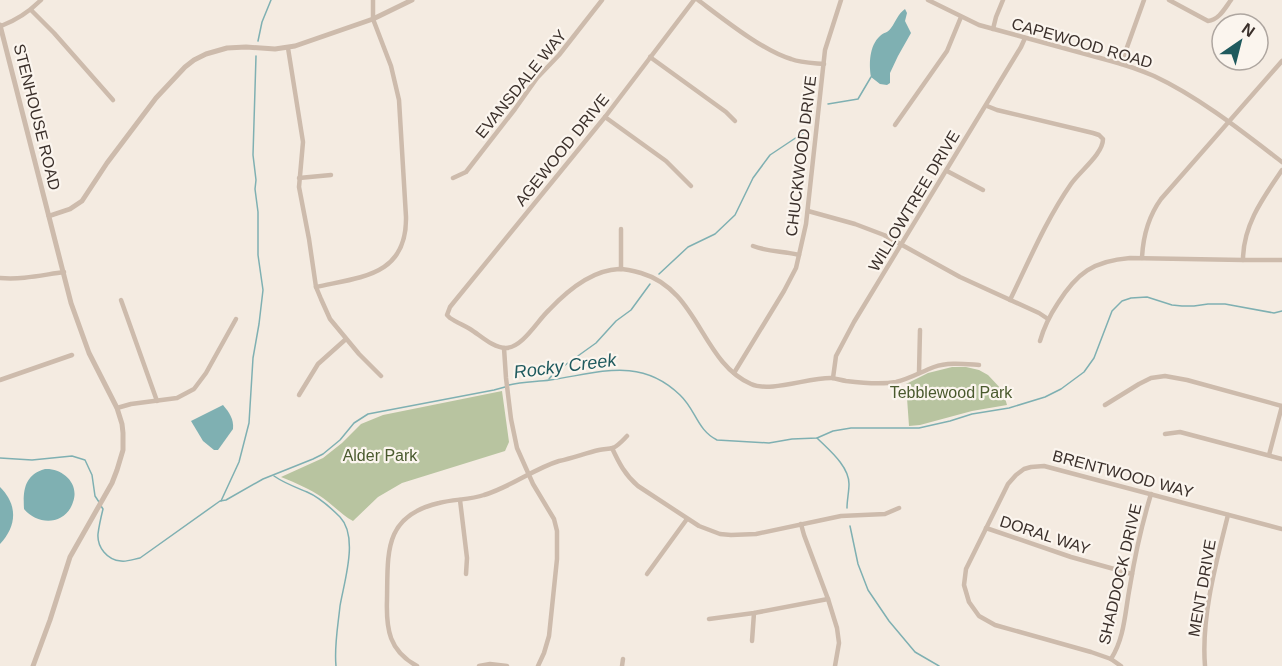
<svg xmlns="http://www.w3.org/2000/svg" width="1282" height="666" font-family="Helvetica,sans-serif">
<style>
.green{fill:#b8c4a0}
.water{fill:#7fb0b2}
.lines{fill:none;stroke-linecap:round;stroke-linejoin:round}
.stream{stroke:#7fb0b2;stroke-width:1.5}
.minor{stroke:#cdbbac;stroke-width:4.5}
.tertiary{stroke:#cdbbac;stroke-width:5}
.labels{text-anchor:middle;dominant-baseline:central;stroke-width:4.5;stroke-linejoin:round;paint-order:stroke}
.street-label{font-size:16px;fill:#3b302b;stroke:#fbf5ee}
.park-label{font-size:16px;fill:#4a5a2e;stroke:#fbf5ee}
.water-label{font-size:18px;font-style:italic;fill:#1f5a5e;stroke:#fbf5ee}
</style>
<rect width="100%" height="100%" fill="#f4ebe1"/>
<g class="green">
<path d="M952,367H966L979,370L988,375L1003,391L1007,405L972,411L920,425L909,426L906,384L928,373Z"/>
<path d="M502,391L509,442L505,451L402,483L378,497L353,521C342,515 334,506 323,498C310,489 296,483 281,477L323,458L342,443L361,424L383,415Z"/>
</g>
<g class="water">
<path d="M905,9L907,13L905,21L911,33L898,56L890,73V83L887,85L880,84L871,77C869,64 869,46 880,36C884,32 888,33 891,28C896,21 898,14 905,9Z"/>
<path d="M223,405C229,412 234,419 233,429L218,450H214L203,441L191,421Z"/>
<path d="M45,469C62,468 80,483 73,502C66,525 38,526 24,509C23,491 24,475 45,469Z"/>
<path d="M0,487C18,505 17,526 0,544Z"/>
</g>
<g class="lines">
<g class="stream">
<path d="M258,41L262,22L271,0"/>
<path d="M828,104L858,99L871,77"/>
<path d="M659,274L688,247L715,234L735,215L753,178L770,155L806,131"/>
<path d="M549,379L554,373L596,343L616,321L631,310L650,284"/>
<path d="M509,385C523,381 537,382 550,380C599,373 640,356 680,395C696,410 697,430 717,440L769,443L792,439L817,438L833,431L851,428H919L950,421L972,414L1009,408L1045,397L1061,389L1084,372L1094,358L1112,311L1122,301L1131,298L1147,297L1172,305L1182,306H1194L1208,304H1225L1274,313L1282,311"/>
<path d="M817,438C829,450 849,466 849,484C849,492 847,500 847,508"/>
<path d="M0,458L32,460L72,456L85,460L92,475L95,496L99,502"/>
<path d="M274,476C284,483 295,487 307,492C319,497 331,508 340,517C359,537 344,582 340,606C338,626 334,646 336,666"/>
<path d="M221,501L239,462L249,423L253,358L259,324L263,290L258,255V212L255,189L256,180L253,155L256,56"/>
<path d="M101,506L103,509C101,517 99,526 98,534C97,547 107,560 121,561C127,562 134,559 140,558L220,501L226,500L263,479L313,459L323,454L340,440L354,423L368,414L494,390L505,387"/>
<path d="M850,526L858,564L868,590L889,621L915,652L939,666"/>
</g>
<g class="minor">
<path d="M694,0L605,117L454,302L450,307L447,315L450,318C456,322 463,325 470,329C480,335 493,348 506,348C523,347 537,321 549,310C566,292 592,270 619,269C626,269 634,271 641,273C699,290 701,362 751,384C770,393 810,377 832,378C837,379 841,380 846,381C862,383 880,385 896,382C909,379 921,372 934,367C948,362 964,364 979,365"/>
<path d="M698,0C722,18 763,51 791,59C801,63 813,63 824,64"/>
<path d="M928,0L979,25L1111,61C1126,65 1140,70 1154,76C1199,97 1243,132 1282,162"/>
<path d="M1169,0L1208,21C1219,20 1225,8 1231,0"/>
<path d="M31,10L54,33L113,100"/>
<path d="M1,26C17,20 29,12 41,0"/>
<path d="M993,29L996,17L1003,0"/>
<path d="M288,48L303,142L299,187L309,239L316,287L321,299L330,319L359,354L381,376"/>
<path d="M650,57L726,112L735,121"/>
<path d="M1121,64L1144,0"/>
<path d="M987,106L997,110L1093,133L1099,135L1103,139C1103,154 1080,171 1071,184C1046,220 1029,261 1010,300"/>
<path d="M605,117L666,161L691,186"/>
<path d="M895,125L947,51L961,17"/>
<path d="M947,171L983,190"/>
<path d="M299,178L331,175"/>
<path d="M453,178L466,172L515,109L537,78L559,55L602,0"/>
<path d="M808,211L855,224L884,235L960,277L1039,313L1048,319"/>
<path d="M753,246C768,252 784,251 799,255"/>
<path d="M1142,258C1143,236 1148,217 1161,199L1282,61"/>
<path d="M1243,260C1243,225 1263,198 1282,170"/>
<path d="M621,269V229"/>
<path d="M0,278C22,280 42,275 64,272"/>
<path d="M316,287C361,277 407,276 406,217L399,100L391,66L373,19V0"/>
<path d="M121,300L157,401"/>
<path d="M1040,341C1044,327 1050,315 1058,303C1077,273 1093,261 1130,258L1243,260H1282"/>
<path d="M504,348L506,378L511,419L517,448L533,484L554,519L557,531V559L549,636L544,653L538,666"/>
<path d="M734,373L784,291L796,268L799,255L806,224L825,50L841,0"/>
<path d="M919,373L920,330"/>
<path d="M833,378L836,356L854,322L1021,47L1025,38"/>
<path d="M0,380L72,355"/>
<path d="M299,395L318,364L346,339"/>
<path d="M1105,405L1139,384L1151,378L1165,376L1187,380L1282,406"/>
<path d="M117,408L131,404L177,398L194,389L206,373L236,319"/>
<path d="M1165,434L1180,432L1282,459"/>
<path d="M612,448C619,463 625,475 638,486L699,526L720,534L731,535L756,534L841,516L885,514L899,508"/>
<path d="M1269,455L1282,406"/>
<path d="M460,500L467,558L466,574"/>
<path d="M801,524L804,535L828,599L837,628L839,643L835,666"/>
<path d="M986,528L1071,557L1132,574"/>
<path d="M647,574L687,519"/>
<path d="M709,619L754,613L828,599"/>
<path d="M752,641L754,613"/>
<path d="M1111,659C1125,637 1125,611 1130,586C1135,555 1142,524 1151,494"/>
<path d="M417,666C389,651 386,629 387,600C388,553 383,516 439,503C454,499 470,500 484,495C511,487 533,469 559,461C573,458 586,453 599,450C604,449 609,449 613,448C619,445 623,440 627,436"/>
<path d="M479,666L490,664L507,666"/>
<path d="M622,666L623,659"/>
<path d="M1121,666L1111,659L1091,652L995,625L979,616L969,602L964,585L966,569L1008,484L1016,475L1024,469L1031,467L1044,466L1282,529"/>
<path d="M1205,666C1201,617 1216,563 1228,515"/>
</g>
<g class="tertiary">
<path d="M0,25L71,303L89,353L117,408L122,424L123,433V450L117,470L112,483L70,557L50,620L33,666"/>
<path d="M49,216L70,209L82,201L107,163L156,98L185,67L194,60L206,54L227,48L246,47L275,49L295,46L373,19L412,0"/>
</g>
</g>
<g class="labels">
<g class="street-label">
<text transform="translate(1082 43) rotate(16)">CAPEWOOD ROAD</text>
<text transform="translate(521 84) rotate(-51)">EVANSDALE WAY</text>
<text transform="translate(37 117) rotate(76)">STENHOUSE ROAD</text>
<text transform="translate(562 150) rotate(-51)">AGEWOOD DRIVE</text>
<text transform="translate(801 156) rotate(-83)">CHUCKWOOD DRIVE</text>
<text transform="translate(914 201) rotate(-59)">WILLOWTREE DRIVE</text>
<text transform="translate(1123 474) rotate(15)">BRENTWOOD WAY</text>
<text transform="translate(1045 535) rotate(18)">DORAL WAY</text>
<text transform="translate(1120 574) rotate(-77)">SHADDOCK DRIVE</text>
<text transform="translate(1202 588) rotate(-80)">MENT DRIVE</text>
</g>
<g class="park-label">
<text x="951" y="392">Tebblewood Park</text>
<text x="380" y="455">Alder Park</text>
</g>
<g class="water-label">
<text transform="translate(565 366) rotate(-7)">Rocky Creek</text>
</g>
</g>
<g transform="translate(1240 42) rotate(35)"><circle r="28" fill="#fbf5ee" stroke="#aea6a0" stroke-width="1.5"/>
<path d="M0-4.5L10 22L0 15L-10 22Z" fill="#1f5a5e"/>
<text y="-9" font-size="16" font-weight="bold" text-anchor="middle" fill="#3b302b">N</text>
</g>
</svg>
